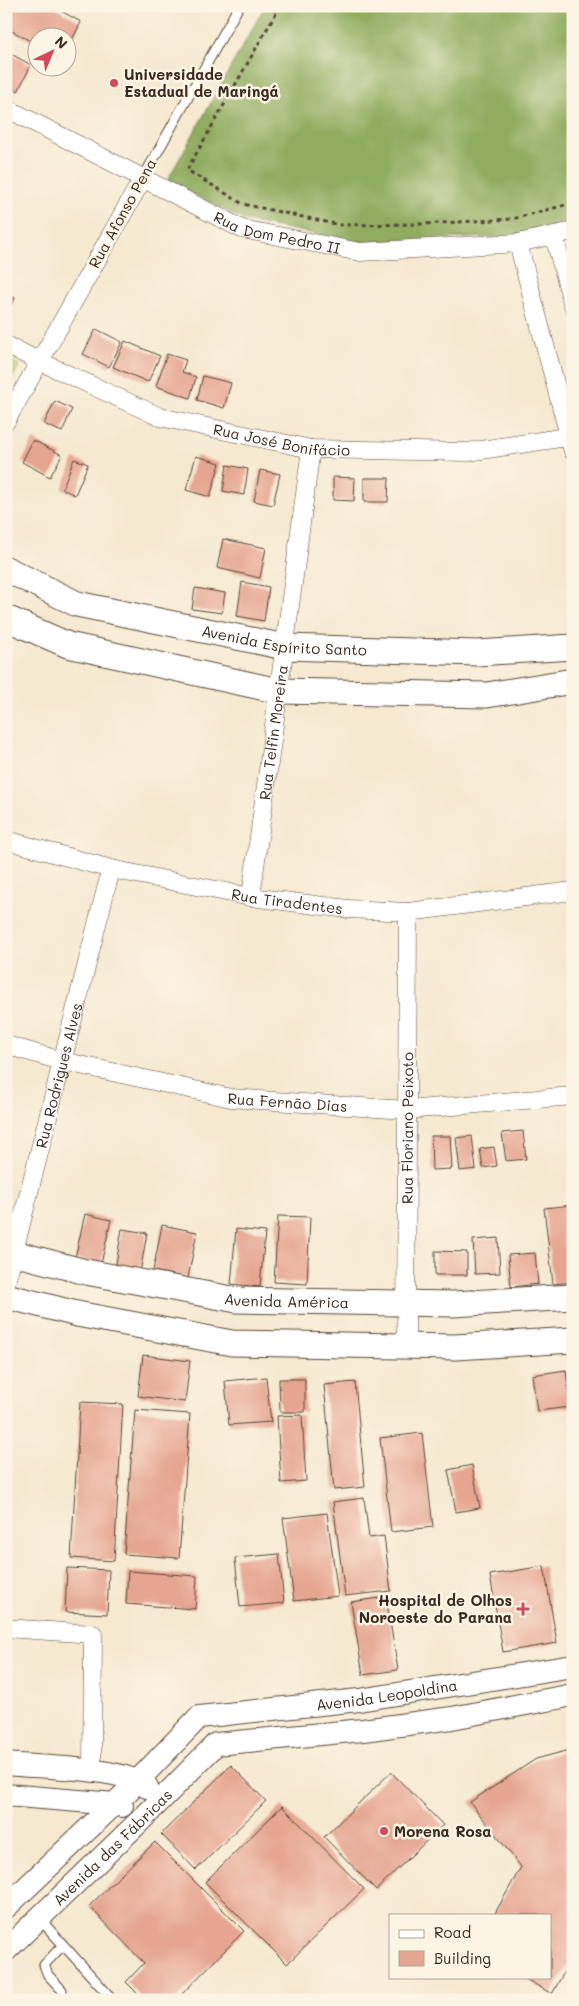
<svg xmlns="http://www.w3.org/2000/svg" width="579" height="2006" font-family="Mali,sans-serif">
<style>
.green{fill:#b6c86b;stroke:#787944}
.forest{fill:#90ac5f;stroke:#666b3e}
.building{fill:#e6a590}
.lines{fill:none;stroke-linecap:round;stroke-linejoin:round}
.service-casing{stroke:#574739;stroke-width:11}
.minor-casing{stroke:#574739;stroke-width:19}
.tertiary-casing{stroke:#574739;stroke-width:24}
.secondary-casing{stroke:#574739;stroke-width:27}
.path{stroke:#574739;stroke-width:3;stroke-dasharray:4 4;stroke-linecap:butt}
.service{stroke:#fff;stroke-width:9}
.minor{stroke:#fff;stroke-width:18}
.tertiary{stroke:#fff;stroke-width:22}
.secondary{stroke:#fff;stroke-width:25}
.poi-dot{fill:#d1495b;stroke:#fcf5e5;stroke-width:2}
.labels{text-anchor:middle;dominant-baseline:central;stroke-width:5;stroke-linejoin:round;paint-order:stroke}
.poi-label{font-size:15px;font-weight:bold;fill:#3b2a1e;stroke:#fcf5e5;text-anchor:start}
.street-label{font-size:15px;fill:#3b2a1e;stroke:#fcf5e5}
</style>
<rect width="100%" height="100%" fill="#fcf5e5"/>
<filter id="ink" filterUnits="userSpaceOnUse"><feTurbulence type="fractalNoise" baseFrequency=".02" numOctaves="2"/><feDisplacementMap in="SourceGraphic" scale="10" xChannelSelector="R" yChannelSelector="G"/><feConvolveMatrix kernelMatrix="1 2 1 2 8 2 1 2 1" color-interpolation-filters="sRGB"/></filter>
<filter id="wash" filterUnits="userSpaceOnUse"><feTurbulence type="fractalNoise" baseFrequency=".0096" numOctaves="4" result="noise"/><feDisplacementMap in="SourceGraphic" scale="20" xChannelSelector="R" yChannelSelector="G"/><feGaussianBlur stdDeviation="1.12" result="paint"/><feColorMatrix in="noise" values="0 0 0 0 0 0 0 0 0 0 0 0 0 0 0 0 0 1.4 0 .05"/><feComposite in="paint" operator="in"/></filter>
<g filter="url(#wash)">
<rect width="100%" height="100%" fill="#f5e9d0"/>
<path class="green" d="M6,358L19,365L6,391Z"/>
<path class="forest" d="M265,6H573V223L522,236L357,242L246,221L167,181Z"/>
<g id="blocks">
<g class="building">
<path d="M6,6H52L81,22L68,48V38H38V45L6,28Z"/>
<path d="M6,51L31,65L18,91L6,85Z"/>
<path d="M6,234L11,237L6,245Z"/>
<path d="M6,294L15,298L6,314Z"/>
<path d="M96,329L122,342L109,367L83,354Z"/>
<path d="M125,341L160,356L148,382L113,367Z"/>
<path d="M167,354L186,360L182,372L196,377L190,398L156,386Z"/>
<path d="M203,376L231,383L224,408L197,400Z"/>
<path d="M55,401L72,409L62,432L44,424Z"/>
<path d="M33,440L62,455L50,477L22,462Z"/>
<path d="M196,456L220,463L210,497L186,490Z"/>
<path d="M74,459L88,464L75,495L62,489Z"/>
<path d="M227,465L248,469L244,495L223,491Z"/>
<path d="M260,470L280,474L273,505L254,501Z"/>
<path d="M333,477L355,478L354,501L333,500Z"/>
<path d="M364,478H389L388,502H364Z"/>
<path d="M223,539L266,548L260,578L217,568Z"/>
<path d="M242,582L269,587L264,621L237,616Z"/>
<path d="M195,588L225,593L222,613L192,609Z"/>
<path d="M523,1131L526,1159L506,1161L502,1133Z"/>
<path d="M431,1136H450L452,1169L432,1170Z"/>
<path d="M472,1136L476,1169L460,1171L456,1138Z"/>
<path d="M494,1147L497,1166L483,1168L480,1149Z"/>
<path d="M573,1205V1282L553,1284L544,1208Z"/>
<path d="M85,1214L111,1220L101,1264L75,1258Z"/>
<path d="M278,1216L310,1217L307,1284L274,1282Z"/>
<path d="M162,1225L197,1232L188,1278L153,1271Z"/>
<path d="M122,1229L147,1233L140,1273L115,1269Z"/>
<path d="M236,1229L265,1232L260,1287L231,1284Z"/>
<path d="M498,1238L500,1273L475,1274L473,1240Z"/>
<path d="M435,1251L467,1252V1275H435Z"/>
<path d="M535,1253L538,1284L511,1287L508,1255Z"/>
<path d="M143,1355L190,1361L185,1402L138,1396Z"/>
<path d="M566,1370L570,1407L537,1411L532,1375Z"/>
<path d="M266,1377L271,1422L229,1425L225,1381Z"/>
<path d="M279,1379H305V1412H280Z"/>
<path d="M355,1382L365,1487L334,1490L324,1385Z"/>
<path d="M80,1402L123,1404L114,1561L71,1558Z"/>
<path d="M135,1410L190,1414L179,1558L124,1554Z"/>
<path d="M302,1415L306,1481L281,1483L277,1416Z"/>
<path d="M422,1433L433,1527L391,1532L380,1438Z"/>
<path d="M472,1465L480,1508L456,1512L448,1470Z"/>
<path d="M364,1498L369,1538L384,1536L391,1591L345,1596L333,1502Z"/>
<path d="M327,1513L338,1596L294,1601L283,1518Z"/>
<path d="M279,1554L284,1603L240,1607L235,1558Z"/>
<path d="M544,1566L557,1643L503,1652L490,1575Z"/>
<path d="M67,1568L109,1570L107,1614L65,1612Z"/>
<path d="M128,1571L197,1576L195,1609L126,1604Z"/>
<path d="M386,1597L398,1670L363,1675L351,1602Z"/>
<path d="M573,1749V1956L552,1994L522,1977H550V1915H494L521,1867L470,1802L536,1759Z"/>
<path d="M231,1765L266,1801L196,1870L161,1834Z"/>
<path d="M391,1772L443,1825L376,1890L324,1837Z"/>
<path d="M282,1806L364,1889L287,1964L205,1882Z"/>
<path d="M155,1842L244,1931L176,2000H144L126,1982L144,1963L89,1906Z"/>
</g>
</g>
</g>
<g filter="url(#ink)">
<use href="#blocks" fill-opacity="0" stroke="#574739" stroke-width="1"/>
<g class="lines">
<g class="service-casing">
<g id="service">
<path d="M143,178L239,6"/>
<path d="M39,1918L113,2000"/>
<path d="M62,1990L48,1975L44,1965L63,1945"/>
</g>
</g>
<g class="minor-casing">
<g id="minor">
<path id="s1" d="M6,108L242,229L360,252L518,243L573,231"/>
<path d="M554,236L573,305"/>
<path d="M518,243L573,451"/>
<path id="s2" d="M6,345L39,361L160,417L311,449L468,452L573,436"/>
<path d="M6,421L143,178"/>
<path id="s3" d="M6,840L111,869L251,897L348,909L408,912L573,891"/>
<path id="s4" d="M251,897L311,449"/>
<path id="s5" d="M6,1045L62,1061L231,1098L406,1110L573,1096"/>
<path id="s6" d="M6,1283L111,869"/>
<path id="s7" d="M406,1346L408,912"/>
<path d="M6,1628L93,1634L92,1770"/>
</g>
</g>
<g class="tertiary-casing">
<g id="tertiary">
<path d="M6,1764C43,1768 118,1766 147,1787"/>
<path d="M6,1795L115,1804L122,1806"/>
<path id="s8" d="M6,1907L128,1791L199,1717L359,1700L573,1666"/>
<path id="s9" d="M6,1950L145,1816L216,1744L363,1730L452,1718L573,1695"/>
</g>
</g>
<g class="secondary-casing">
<g id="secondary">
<path id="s10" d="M6,569L77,604L285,647L477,653L573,647"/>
<path d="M6,618L68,645L279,691L487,695L573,681"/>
<path id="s11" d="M6,1251L86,1272L237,1300L453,1304L573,1297"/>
<path d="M6,1296L77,1314L232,1343L455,1347L573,1340"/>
</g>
</g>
<path class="path" d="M280,6L187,170L243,204L340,225L422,224L512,219L573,203"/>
<use href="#service" class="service"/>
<use href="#minor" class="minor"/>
<use href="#tertiary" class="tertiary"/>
<use href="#secondary" class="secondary"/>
</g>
</g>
<g class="poi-dot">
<circle cx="114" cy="83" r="5"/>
<path d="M520.5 1601.5h5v5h5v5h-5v5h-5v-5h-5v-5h5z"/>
<circle cx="384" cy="1831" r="5"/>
</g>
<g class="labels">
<g class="poi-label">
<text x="124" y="74">Universidade<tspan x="124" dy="17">Estadual de Maringá</tspan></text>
<text x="512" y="1600" text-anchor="end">Hospital de Olhos<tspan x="512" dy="17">Noroeste do Parana</tspan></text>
<text x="394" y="1831">Morena Rosa</text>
</g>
<g class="street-label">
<text transform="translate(122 213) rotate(-61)">Rua Afonso Pena</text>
<text stroke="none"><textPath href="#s1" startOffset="300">Rua Dom Pedro II</textPath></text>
<text stroke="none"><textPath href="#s2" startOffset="294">Rua José Bonifácio</textPath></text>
<text stroke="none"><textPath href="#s10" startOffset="290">Avenida Espírito Santo</textPath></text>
<text stroke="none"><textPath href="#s4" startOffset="166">Rua Telfin Moreira</textPath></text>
<text stroke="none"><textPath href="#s3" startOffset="288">Rua Tiradentes</textPath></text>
<text stroke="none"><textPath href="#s6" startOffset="214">Rua Rodrigues Alves</textPath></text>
<text stroke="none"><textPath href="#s5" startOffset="288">Rua Fernão Dias</textPath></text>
<text stroke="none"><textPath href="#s7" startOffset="218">Rua Floriano Peixoto</textPath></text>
<text stroke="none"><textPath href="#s11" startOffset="286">Avenida América</textPath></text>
<text stroke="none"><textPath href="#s8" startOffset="460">Avenida Leopoldina</textPath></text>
<text stroke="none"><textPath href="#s9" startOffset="148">Avenida das Fábricas</textPath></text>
</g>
</g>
<rect width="579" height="2006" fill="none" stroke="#fcf5e5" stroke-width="25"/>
<rect x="389" y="1914" width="162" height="65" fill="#fcf5e5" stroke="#afa495"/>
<rect x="399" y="1930" width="25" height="8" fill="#ffffff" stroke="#afa495"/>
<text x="434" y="1938" font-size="15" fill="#3b2a1e">Road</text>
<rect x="399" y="1951" width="25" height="15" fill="#e6a590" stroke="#afa495"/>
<text x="434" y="1964" font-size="15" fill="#3b2a1e">Building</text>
<g transform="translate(52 52) rotate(44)"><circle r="24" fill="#fcf5e5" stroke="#afa495"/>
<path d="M0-4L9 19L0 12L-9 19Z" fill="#d1495b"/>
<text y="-8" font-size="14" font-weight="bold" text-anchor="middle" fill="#3b2a1e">N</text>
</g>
</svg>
